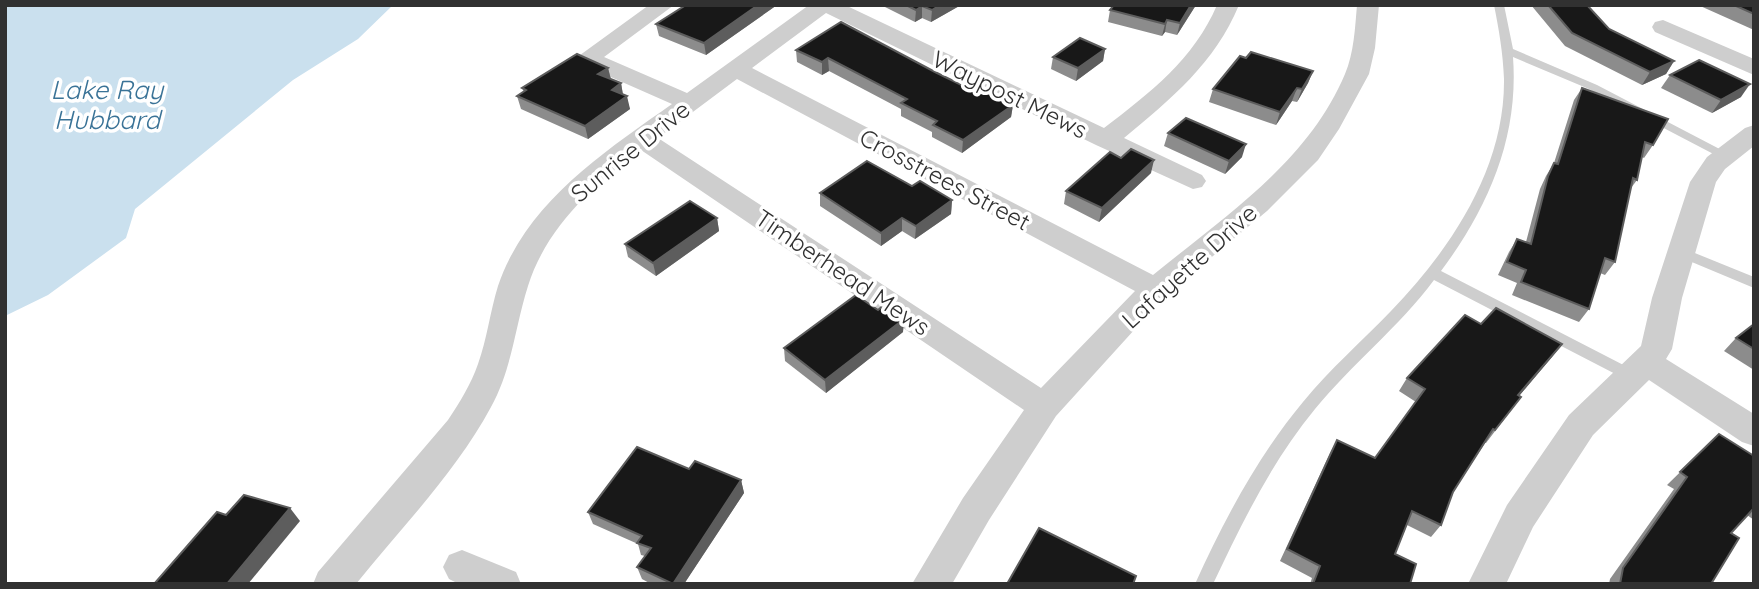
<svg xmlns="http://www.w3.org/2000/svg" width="1759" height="589" font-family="Quicksand,sans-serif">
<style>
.water{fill:#cae0ee}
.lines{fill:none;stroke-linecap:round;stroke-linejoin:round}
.lane{fill:#cecece;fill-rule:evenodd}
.street{fill:#cecece;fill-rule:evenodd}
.wall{fill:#8c8c8c}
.shaded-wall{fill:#5d5d5d}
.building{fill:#181818;stroke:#5d5d5d;stroke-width:2}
.labels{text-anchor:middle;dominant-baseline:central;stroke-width:7;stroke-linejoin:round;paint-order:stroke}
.street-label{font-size:24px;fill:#313131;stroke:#fff}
.water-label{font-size:26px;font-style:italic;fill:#3a7397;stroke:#fff}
</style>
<rect width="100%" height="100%" fill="#fff"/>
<path class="water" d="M5,5H393L358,39L293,80L135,209L126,238L48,295L5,316Z"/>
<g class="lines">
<g class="lane">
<path d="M1494,5H1504L1513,49L1597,85L1733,156L1731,159H1723L1589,89L1513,57C1519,138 1488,208 1441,271L1637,372L1640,376L1637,380H1627L1434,280C1399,327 1352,364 1315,409C1272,461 1242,523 1213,584H1195C1224,520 1258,456 1303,402C1330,369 1362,341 1391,311C1451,249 1505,168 1504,79C1503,53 1499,30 1494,5Z"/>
<path d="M1680,247L1754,277V288L1675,255L1673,252L1675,249Z"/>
</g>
<g class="street">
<path d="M649,5H674L604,57L687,93L809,5H845L1104,128C1150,93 1194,59 1217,5H1239C1215,63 1171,99 1124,138L1202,175L1206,181L1202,187L1193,189L1096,145L826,13L752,68L1153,275C1224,217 1308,162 1345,74C1354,53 1355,28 1357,5H1379L1375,48L1369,74L1339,129L1318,160L1267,211L1165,296L1056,416L989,520L952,584H912L963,498L1024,410L641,150C594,184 546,228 528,286C515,327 512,369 491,407C456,472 402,527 356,584H313L318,572L448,420C460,402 471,384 478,364C487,339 490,312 498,286C526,203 604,152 672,104L579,63L576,58ZM737,79L1135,291L1041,388L658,138Z"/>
<path d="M1663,20L1754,59V75L1655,32L1652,27L1655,22Z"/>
<path d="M1754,125V146L1725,169L1716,182L1682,298L1672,349L1666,359L1754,414V446L1742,442L1649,380L1593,435L1533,527L1506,584H1468L1507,505L1569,415L1641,346L1652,298L1690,182L1707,157L1745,128Z"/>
<path d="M462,550L516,572L521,584H459L449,579L443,567L449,555Z"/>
</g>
</g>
<g class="wall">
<path d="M682,5H777L706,55L659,36L656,24L684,6Z"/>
<path d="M883,5H961L931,22L922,18L915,22L883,6Z"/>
<path d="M1196,5L1177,35L1165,32L1162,36L1108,22L1110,10Z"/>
<path d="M1531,5H1587L1609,29L1674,61L1666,74L1642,85L1565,46Z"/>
<path d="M1698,5H1754V30Z"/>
<path d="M1105,49L1103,61L1076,81L1051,69L1053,57Z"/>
<path d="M796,50L935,72L978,93L1013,105L1011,117L962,153L932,137V132L901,116V109L829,71L822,75L797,62Z"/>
<path d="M1246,58L1313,71L1308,83L1297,102L1292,101L1276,125L1209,102L1213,89Z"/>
<path d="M608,68L611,79L621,83L623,94L630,109L588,139L521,109L517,96L524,92L522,88Z"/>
<path d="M1670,75L1741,97L1712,113L1661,88Z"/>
<path d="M1582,88L1653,145L1644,158L1642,157L1637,180L1631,188L1615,262L1605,275L1600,273L1589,309L1579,322L1512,295L1517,283L1498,275L1509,252L1517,239L1526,242L1540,189L1546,176L1554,163L1574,100Z"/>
<path d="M1168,133L1242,157L1225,174L1164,146Z"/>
<path d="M1151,173L1099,222L1064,204L1066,191Z"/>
<path d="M912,186L952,200L951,214L915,239L902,231L881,246L820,206V193Z"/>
<path d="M717,218L719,231L656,276L628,257L625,244Z"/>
<path d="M904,319L903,332L826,393L785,361L784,348Z"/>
<path d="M1754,324V370L1724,351L1736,338Z"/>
<path d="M1562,344L1519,396L1521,397L1486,443H1485L1453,492L1441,525L1431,537L1407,525L1395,554L1410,584H1310L1312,578L1280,561L1330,453L1337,440L1375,458L1416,402L1399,391L1407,378Z"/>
<path d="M1719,434L1754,456V520L1747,515L1731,533L1711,584H1609L1610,579L1674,489L1667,485Z"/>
<path d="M689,469L741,480L744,493L684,584H651L642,579L637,567L645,556L641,555L638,544L593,524L588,512Z"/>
</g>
<g class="shaded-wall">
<path d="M758,5H777L706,55L704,43Z"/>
<path d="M940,5H961L931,22L932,10Z"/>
<path d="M1191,5H1196L1177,35L1180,23Z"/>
<path d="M922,6V18L915,22L916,10Z"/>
<path d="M1167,20L1165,32L1162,36L1165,24Z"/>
<path d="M1105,49L1103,61L1076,81L1078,68Z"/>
<path d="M828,58L829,71L822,75V62Z"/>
<path d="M1674,61L1666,74L1642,85L1650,72Z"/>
<path d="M608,68L611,80L598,74Z"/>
<path d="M1313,71L1308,83L1297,102L1302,89Z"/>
<path d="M621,83L623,96L612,90Z"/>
<path d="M1750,84L1741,97L1712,113L1721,100Z"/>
<path d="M1297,88L1292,101L1276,125L1280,112Z"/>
<path d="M627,96L630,109L588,139L585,126Z"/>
<path d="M1013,105L1011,117L962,153L963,140Z"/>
<path d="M1246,144L1242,157L1225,174L1229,161Z"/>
<path d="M1154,160L1151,173L1099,222L1102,208Z"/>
<path d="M952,200L951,214L915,239L916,226Z"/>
<path d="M717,218L719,231L656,276L653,263Z"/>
<path d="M902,218V231L881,246V233Z"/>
<path d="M904,319L903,332L826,393L825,380Z"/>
<path d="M1562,344L1552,357L1509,408L1518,395Z"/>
<path d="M741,480L744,493L684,584H673Z"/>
<path d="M290,508L300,521L248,584H227Z"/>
</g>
<g class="building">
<path d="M686,5H758L704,43L656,24Z"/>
<path d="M906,5H940L932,10L922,6L916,10Z"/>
<path d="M1114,5H1191L1180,23L1167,20L1165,24L1110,10Z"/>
<path d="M1548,5H1587L1609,29L1674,61L1650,72L1572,33Z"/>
<path d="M1734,5H1754V14Z"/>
<path d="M841,22L935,72L978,93L983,90L1013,105L963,140L933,125L937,121L901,103L907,99L828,58L822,62L796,50Z"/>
<path d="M1080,38L1105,49L1078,68L1053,57Z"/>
<path d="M1251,52L1313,71L1302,89L1297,88L1280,112L1213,89L1240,56L1246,58Z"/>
<path d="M577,54L608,68L598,74L621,83L612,90L627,96L585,126L517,96L526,90L522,88Z"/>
<path d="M1699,60L1750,84L1721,100L1670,75Z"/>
<path d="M1582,88L1668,119L1653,145L1645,142L1637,180L1633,178L1615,262L1605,258L1589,309L1521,282L1526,270L1507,262L1517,239L1531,244L1548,176L1554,163L1558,164Z"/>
<path d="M1186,118L1246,144L1229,161L1168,133Z"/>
<path d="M1131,149L1154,160L1102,208L1066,191L1110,152L1121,158Z"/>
<path d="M867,161L912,186L920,181L952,200L916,226L902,218L881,233L820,193Z"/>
<path d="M690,201L717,218L653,263L625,244Z"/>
<path d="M856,295L878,310L884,305L904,319L825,380L784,348Z"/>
<path d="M1496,308L1562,344L1518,395L1521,397L1495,430L1493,429L1453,492L1441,525L1412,511L1395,554L1416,564L1410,584H1313L1320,566L1287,549L1337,440L1375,458L1425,389L1407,378L1465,315L1481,324Z"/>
<path d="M1754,324V349L1736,338Z"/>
<path d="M1719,434L1754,456V508L1731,533L1739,538L1711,584H1620L1623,568L1687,477L1680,472Z"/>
<path d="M637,447L689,469L695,461L741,480L673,584L637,567L651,548L637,543L642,536L588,512Z"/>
<path d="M244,495L290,508L227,584H154L217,512L226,515Z"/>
<path d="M1039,528L1136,576L1133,584H1007Z"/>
</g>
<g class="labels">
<g class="street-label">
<text transform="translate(1010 94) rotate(26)">Waypost Mews</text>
<text transform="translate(630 151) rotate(-39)">Sunrise Drive</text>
<text transform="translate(945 179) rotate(28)">Crosstrees Street</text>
<text transform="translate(1189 266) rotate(-42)">Lafayette Drive</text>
<text transform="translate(843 272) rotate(34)">Timberhead Mews</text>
</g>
<g class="water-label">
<text x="107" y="89">Lake Ray<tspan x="107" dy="30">Hubbard</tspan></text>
</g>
</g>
<rect width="1759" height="589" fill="none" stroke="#313131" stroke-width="14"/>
</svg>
